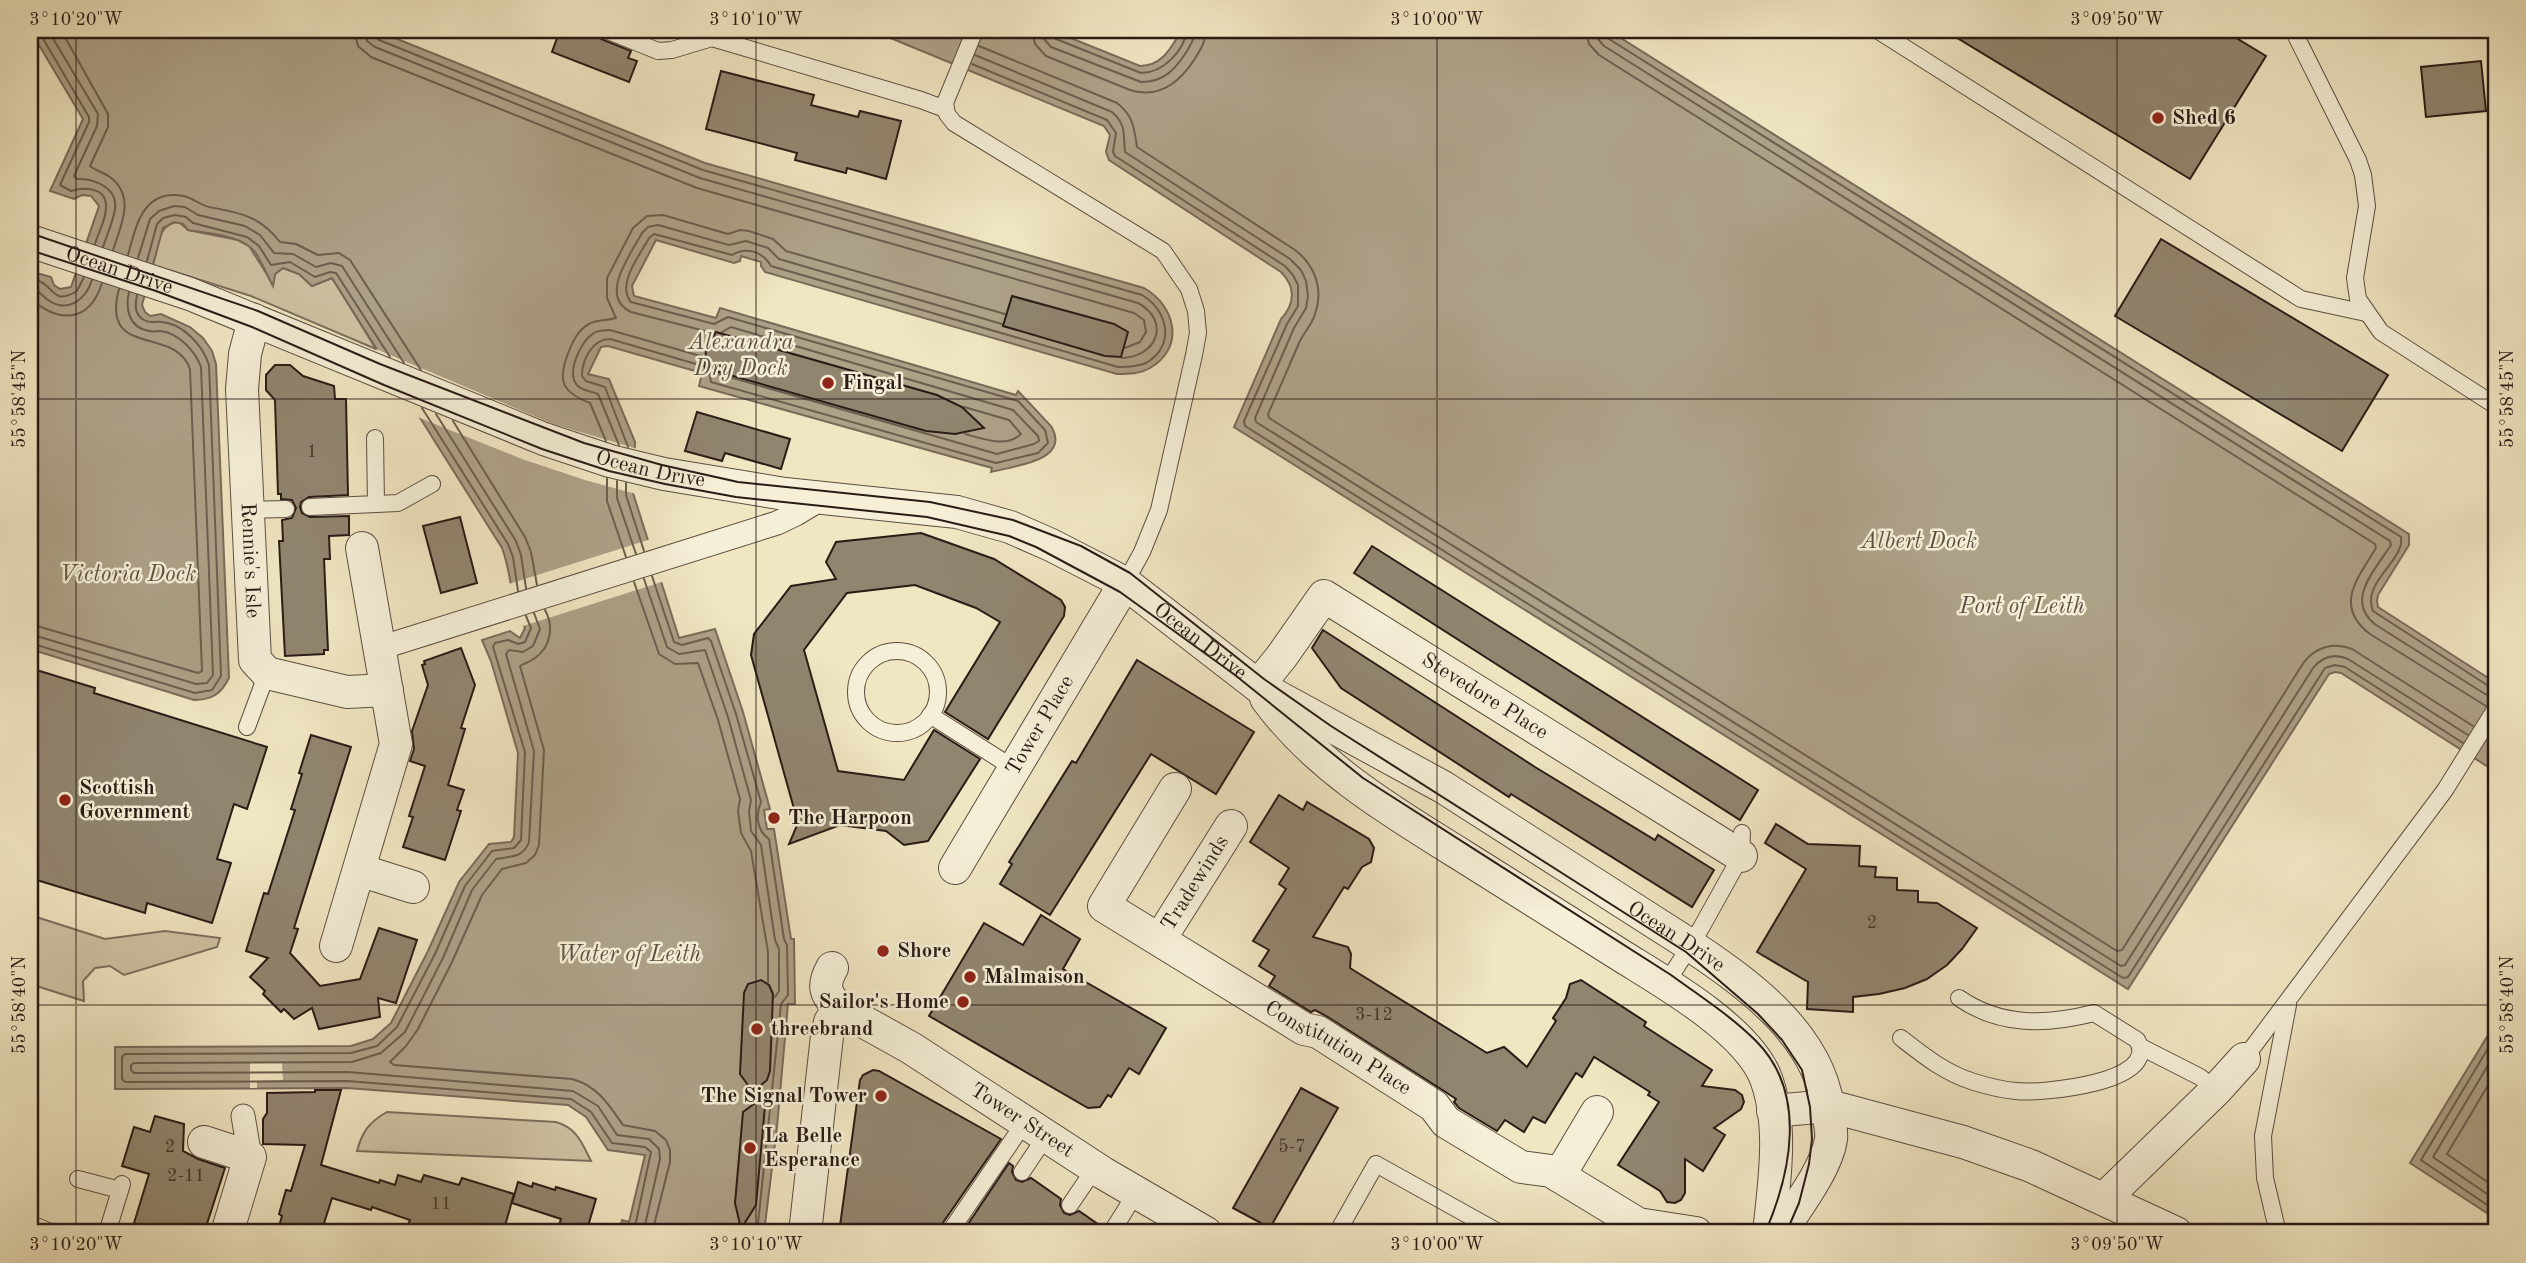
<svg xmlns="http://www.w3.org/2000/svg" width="2526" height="1263" font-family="'Old Standard TT',serif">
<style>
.green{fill:#cec3a5;stroke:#7c6f5e;stroke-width:2}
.water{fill:#ada188;stroke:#796b5a;stroke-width:2}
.pier{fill:#f0e6c2}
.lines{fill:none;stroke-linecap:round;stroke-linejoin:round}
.shore{stroke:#6c5e4f;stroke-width:2}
.building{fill:#91856f;stroke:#2a1b16;stroke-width:2}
.service-casing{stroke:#5c4e41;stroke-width:18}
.pedestrian-casing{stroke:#5c4e41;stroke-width:25}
.minor-casing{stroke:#5c4e41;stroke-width:34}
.service{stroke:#f5efd7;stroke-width:16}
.pedestrian{stroke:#f5efd7;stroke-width:23}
.minor{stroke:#f5efd7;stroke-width:32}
.tram{stroke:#2a1b16;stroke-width:2}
.ticks{fill:none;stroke:#2a1b16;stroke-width:2;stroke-opacity:0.45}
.poi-dot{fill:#8f2418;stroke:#f5efd7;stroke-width:2.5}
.labels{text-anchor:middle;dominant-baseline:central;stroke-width:5;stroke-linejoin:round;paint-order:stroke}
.number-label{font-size:18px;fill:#44362c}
.poi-label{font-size:21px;font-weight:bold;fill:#2a1b16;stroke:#f5efd7;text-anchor:start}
.street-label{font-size:21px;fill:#2a1b16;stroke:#f5efd7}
.water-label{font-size:23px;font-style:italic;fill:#5e5144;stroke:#f5efd7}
.neatline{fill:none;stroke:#2a1b16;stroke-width:2.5}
.ticks-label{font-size:18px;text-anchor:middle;fill:#2a1b16}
</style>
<rect width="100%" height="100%" fill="#f0e6c2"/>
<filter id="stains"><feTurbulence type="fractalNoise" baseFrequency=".00286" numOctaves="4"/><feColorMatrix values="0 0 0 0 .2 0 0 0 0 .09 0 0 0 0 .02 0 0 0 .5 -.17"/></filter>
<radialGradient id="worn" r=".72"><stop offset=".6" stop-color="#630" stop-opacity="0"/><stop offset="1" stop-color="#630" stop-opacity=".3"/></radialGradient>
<g class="green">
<path d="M179,222L188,230L238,240L249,246L273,284L275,274L283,268L299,274L312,286L332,278L376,349L251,296L153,265C157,248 158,222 179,222Z"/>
<path d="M30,915L105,939L165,931L220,938L217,947L124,975L110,966L95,968L83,981L84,1001L30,984Z"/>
<path d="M387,1112L556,1122C577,1128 582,1143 591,1161L357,1151C362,1132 369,1122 387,1112Z"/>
</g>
<g class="water">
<path d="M30,30H375L705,163L1144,288C1176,306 1185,348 1150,368C1140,374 1128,374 1117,374L765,272L761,266V262L741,256L740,261L734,263L656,240L632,286L634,296L716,318L720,308L1016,395L1018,391L1051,426C1072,461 1013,466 991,472L992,468L699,386L702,373L608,346L601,347L588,374L609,379L635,442L633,493L679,638L715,629L743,712L770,809L764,810L767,829H774L791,939H794L795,1004H788L777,1127L764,1233H619L622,1220L629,1222L645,1155L608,1150L586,1117L568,1105L347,1088L115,1089V1047L351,1046L373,1039L391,1023L428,951L459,882L489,844L511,842L514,837L518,753L491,661L482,640L510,631L520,638L525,628C510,602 512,574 502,548L332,278L312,286L299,274L283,268L275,274L273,286C267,275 262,262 255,252C241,234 208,234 188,230L183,224L174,222L163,228L142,305L145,312L150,316L161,314L190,327L203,338L212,351L216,364L229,678C221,694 212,700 194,700L30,649V271L51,277L54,285L60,289L71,287L99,206L91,196L82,195L74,199L50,191L83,119Z"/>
<path d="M871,30H1051L1140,66C1163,66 1171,47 1182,30H1608L2409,534V545L2378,595L2377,601L2378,607L2496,683V772L2341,673L2335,672L2329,674L2128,989L1234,427L1281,319C1295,304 1296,287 1281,272L1109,160L1106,152L1110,135L1104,126Z"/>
<path d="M2496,1022V1219L2410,1163Z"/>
</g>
<g class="pier">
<path d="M376,349L553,424L638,449L636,494L585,480L522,459L415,416L379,359Z"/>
<path d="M651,539L665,581L520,627L512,609L506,585Z"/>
<path d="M250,1063H282L283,1080L257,1081V1088H250Z"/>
</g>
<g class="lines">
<g class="shore">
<path d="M38,30L89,117V122L60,185L71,191C84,187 106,187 106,206C107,218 98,233 95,244"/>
<path d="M48,30L98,114L97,126L74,176L77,179C94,178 118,188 115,209C113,222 107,235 103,247"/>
<path d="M61,30L108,114V127L90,166C96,171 103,172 110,177C136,197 121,225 113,250"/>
<path d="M354,30L358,46L371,57L697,188L1134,313L1144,320L1146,332L1140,342L1125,348"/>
<path d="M365,30L367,41L375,47L700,178L1138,303C1171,321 1157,357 1122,358"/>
<path d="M374,30V35L379,40L703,170L1142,295C1168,310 1176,346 1146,363C1137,367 1127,367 1118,367L771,266C763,252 747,246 732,255L654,234L649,238C640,255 616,284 631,302L714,324L728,317L1018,401L1045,430L1048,443L1038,453L996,463L711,382L709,371"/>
<path d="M1032,30L1035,44L1046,56L1130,90C1159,99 1179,83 1194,60C1200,50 1206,42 1206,30"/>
<path d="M1043,30L1044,39L1051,47L1141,82C1164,82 1175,70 1187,51C1191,44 1195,38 1196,30"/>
<path d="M1052,30V35L1056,39L1141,73C1163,73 1184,51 1187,30"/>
<path d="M1586,30L1589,44L1599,55L2375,544L2376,548C2358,578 2333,606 2370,634L2486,706"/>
<path d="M1596,30L1598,39L1604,46L2390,541L2391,545C2375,570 2344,601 2376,625L2485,694L2496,697"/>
<path d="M1605,30L1609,39L2401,537C2405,561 2361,582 2373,611L2490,687L2496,688"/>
<path d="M979,46L1117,103C1134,116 1134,129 1137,147L1295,250C1315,265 1324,290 1315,314C1312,325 1304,332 1299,343C1289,366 1279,390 1268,414L1269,418L2117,951L2122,950L2304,662C2316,647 2333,642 2352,649L2473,726"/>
<path d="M975,55L1112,112C1127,125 1123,135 1125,152L1290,259L1301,270L1306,281L1308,296L1306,308L1294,328L1255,418L1256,422L2121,966L2125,965L2313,668C2323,656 2334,653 2348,659L2468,735"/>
<path d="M972,64L1107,120L1116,133L1113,152L1115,156L1285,266L1293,275L1298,285V306L1287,324L1244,421L1245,426L2123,978L2128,977L2325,668L2335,665L2345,667L2463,743"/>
<path d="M128,255C136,226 143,188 184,196C193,198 200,205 209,207C240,213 259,215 280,242L296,244L318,255L339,253L350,260L421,370"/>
<path d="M138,258L150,219L159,211L174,206L185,207L198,215L245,226L260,235L274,253L293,254L316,267L331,263L342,266L404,363"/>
<path d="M147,261L157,224L163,218L175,215L186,217L193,223L247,237L259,246L271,265L290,262L315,277L330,272L336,273L390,357"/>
<path d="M30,278C34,279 38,280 41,282C55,289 54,305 77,291L84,277"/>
<path d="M30,287C39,290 41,295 48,300C68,314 86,299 92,280"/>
<path d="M30,298C58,323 89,324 102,283"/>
<path d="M713,333L631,312C598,296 631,254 642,233L648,227L658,225L729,245L746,241L768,248L779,259L1002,324"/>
<path d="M719,374L997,454L1034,444L1039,441L1038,436L1013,410L731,327L722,332"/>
<path d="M964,407L1009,420L1021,434C1006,448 984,439 965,434"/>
<path d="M422,408L508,544L513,557L518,591"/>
<path d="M436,414L516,541L521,555L526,588"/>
<path d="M453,421L525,537L531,552L537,585"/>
<path d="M606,441L590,403C561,392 557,380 569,351C573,341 578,330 589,324C597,319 607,321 616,318L607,298V278L633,228L647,216L663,215L728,234L740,230L749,231L773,239L786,251L1005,314"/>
<path d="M619,445L598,394C592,391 583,391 578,386C565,374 581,340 594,333C599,330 604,330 610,330L704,357"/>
<path d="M628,447L605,387L586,381L582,376C582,360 592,339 610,339L703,366"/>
<path d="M607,478V501L626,557"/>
<path d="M617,481V498L636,554"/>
<path d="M626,483V495L644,551"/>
<path d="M652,576L674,642L682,645L708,638L711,641L736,714L761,802C755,815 757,831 769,839L784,939L787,945L788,995L781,1004L757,1233"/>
<path d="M644,579L667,647L679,654L705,650L728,717L751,800L749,811L751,831L761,845L775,940L779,949V991L775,997"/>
<path d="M634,582L659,654L675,664L698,663L718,720L740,799L738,811L741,833L751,851L768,952V982"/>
<path d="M545,610C554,626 551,647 535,658C530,662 525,663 520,666L544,750L539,845L535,855L526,863L502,869L482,895L452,962L418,1029L406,1046L390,1062L394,1065L572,1079C598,1086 609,1105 623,1125L655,1131L666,1140L670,1150V1162L652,1233"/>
<path d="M534,613L540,629L533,646L523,652L509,650L506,654L534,751L529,842C523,858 511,856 496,859L472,890L443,958L405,1032L381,1053L352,1062L134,1063L131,1065V1070L134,1073L348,1072L573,1091L598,1106L617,1135L649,1139L659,1149L660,1159L645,1225L639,1233"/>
<path d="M526,616L531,628L525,642L518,644L508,640L495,643L493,647L525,752L521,840L514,848L492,851L465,886L435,954L397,1027L377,1046L351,1053L125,1054L122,1057V1079L125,1082L347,1081L571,1099L591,1112L612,1143L645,1147L651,1152L636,1222L626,1233"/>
<path d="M30,624L198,673L202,671L190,369C175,325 100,359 119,289"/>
<path d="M30,634L196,684L207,683L213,675L201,367C195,351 179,333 160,331C157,331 153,332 149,331C129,328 125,309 129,292"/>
<path d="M30,643L195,693L212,690L221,676L209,365C203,346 183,323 161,322C154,321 151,324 144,320C134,314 135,305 137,295"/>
<path d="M2496,1035L2421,1160L2496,1211"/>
<path d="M2496,1052L2433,1157L2496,1200"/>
<path d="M2496,1072L2447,1154L2496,1188"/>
</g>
</g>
<g class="building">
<path d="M560,30H596L601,39L631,51L628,58L637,61L629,82L552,52Z"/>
<path d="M1944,30H2223L2266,56L2190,179Z"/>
<path d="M2481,61L2486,111L2426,117L2421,67Z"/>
<path d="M721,71L814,95L811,105L858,117L860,111L901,121L886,179L847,168L846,173L795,160L797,153L706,129Z"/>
<path d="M2161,239L2388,375L2342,451L2115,316Z"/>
<path d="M1012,296L1114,324L1128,332L1121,357L1105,356L1003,326Z"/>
<path d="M716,332L937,395L962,407L984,428L955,434L926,431L705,368L706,349Z"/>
<path d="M275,365H290L303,376L334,386L335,399H346L348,495L309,497L301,502L300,507L302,513L310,517L349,516V535L329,536L330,559H324L328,650H324V654L285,656L279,541H283L282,520L292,518L296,508L292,500L281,499V494H278L275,400L266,390V375Z"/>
<path d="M697,412L790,439L781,469L725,453L722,461L685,451Z"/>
<path d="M460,517L477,583L441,593L423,526Z"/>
<path d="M921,533L994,559L1061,600L1065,607L1064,616L988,739L945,712L1000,622L976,608L915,585L847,593L804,650L838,771L904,780L934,730L980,759L928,841L904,845L886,831L840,825L789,844L798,823L751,655L754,634L791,586L836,579L826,562L836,542Z"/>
<path d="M1372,546L1758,790L1740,820L1354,573Z"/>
<path d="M1323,630L1535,767L1655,840L1658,835L1714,870L1692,907L1511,794L1509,797L1341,688L1312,648Z"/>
<path d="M461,648L475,685L461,728L465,729L448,785L464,790L457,810L461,811L445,860L403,847L413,817L409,816L425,766L410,761L414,749L412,731L428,685L422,665L425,664L424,661Z"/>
<path d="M1137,660L1254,732L1216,794L1151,754L1050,915L1000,884L1012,864L1009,862L1072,761L1076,763Z"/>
<path d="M30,668L95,688L94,693L267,747L247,809L234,804L217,859L231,863L212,923L147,903L145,913L30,878Z"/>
<path d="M311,735L351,747L294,928L298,929L290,953L320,986L360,979L379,928L417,940L396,1003L378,998L380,1017L319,1029L312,1008L294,1019L284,1009L281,1012L263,994L265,991L250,977L268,958L246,951L264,893L268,894L295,810L291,809L302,774L299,773Z"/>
<path d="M1279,795L1303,810L1307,802L1369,839L1374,848L1371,862L1362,867L1348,889L1344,887L1313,937L1348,947L1351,954L1350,968L1487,1053L1504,1047L1527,1067L1556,1021L1553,1018L1566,998L1570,984L1581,980L1646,1022L1644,1026L1712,1070L1702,1086L1735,1090L1742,1095L1744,1102L1741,1109L1714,1128L1725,1135L1703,1171L1685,1159V1193L1681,1200L1675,1203L1667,1202L1660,1191L1618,1165L1659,1102L1648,1095L1650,1092L1594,1057L1582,1077L1576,1073L1545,1123L1533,1117L1524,1132L1505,1120L1497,1131L1459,1108L1454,1102L1456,1099L1444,1091L1328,1017L1315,1010L1311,1012L1269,986L1275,976L1259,966L1269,950L1253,941L1286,889L1279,884L1289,868L1250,842Z"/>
<path d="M1776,824L1808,844L1860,846L1859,866L1876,867L1875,877L1897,878V890L1918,891V902L1937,903L1977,928L1962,949L1947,965L1927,979L1905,988L1879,994L1853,997V1012L1807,1009L1808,982L1757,952L1806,869L1765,843Z"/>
<path d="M1041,915L1080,939L1063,969L1166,1028L1139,1074L1129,1068L1111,1097L1108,1095L1100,1107L1088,1108L929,1016L984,923L1023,945Z"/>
<path d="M761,980L769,985L773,994L770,1071L767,1080L753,1092L740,1074L744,993L748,984Z"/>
<path d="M873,1070L879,1071L1001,1139L940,1227L939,1233H839L860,1080L863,1075Z"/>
<path d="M1301,1088L1338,1108L1270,1228L1233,1208Z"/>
<path d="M315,1090H341L321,1165L379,1183L380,1180L395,1185L398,1175L421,1182L424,1175L459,1185L462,1178L514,1194L503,1233L478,1225L475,1233H438L408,1225L410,1220L372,1207L371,1210L332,1198L321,1233H277L282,1216L279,1214L286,1190L291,1191L305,1145L263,1144V1119L267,1113V1093L315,1092Z"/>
<path d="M766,1095L756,1205L741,1229L735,1203L743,1112Z"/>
<path d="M155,1116L184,1124L183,1151L198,1159L225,1168L204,1233H131L149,1174L122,1166L134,1127L150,1132Z"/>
<path d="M1009,1163L1013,1166L1012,1172L1016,1180L1022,1182L1031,1178L1061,1199L1060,1205L1064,1213L1070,1215L1079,1211L1102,1227L1101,1233H962Z"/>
<path d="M518,1182L532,1187L533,1183L555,1190L556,1187L596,1199L586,1233H564L566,1226L559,1225L561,1219L512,1203Z"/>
</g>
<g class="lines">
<g class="service-casing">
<g id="service">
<path d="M606,30L658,51L672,50L712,38L921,100L945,109"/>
<path d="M975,30L945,103L947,114L954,123L1163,251L1189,289L1196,311L1198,333L1194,355L1159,510L1142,552L1125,583"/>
<path d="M1877,30L2301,299L2366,313"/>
<path d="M2293,30L2358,160L2363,175L2367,206L2355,278L2358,299L2381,332L2496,406"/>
<path d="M376,504L398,503L432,484"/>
<path d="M310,507L376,504L375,438"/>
<path d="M247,510L286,509"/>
<circle cx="897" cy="692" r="41"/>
<path d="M930,715L1015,769"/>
<path d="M247,727L267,673"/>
<path d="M1666,984L1701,928L1741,856L1742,833"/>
<path d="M1901,1038C1924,1056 1945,1073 1974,1082C1987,1086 2002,1090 2016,1091C2039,1094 2162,1083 2137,1040L2094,1013C2047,1025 2001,1027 1959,998"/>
<path d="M2141,1047L2200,1077L2216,1090"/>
<path d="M2244,1059L2445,790L2496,708"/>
<path d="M1022,1172L1046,1136"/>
<path d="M78,1179L120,1190"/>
<path d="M1070,1205L1095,1168"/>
<path d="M36,1226L53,1233"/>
<path d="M107,1233L122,1184"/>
<path d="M949,1233L1025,1122"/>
<path d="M1111,1233L1136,1193"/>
<path d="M1337,1233L1376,1164L1500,1233"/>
<path d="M2278,1233L2265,1178L2263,1136L2288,1005"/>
</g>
</g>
<g class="pedestrian-casing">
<g id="pedestrian">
<path d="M380,648L777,523L796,514L821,499"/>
<path d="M243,1116L250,1157"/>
</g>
</g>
<g class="minor-casing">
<g id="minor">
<path id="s1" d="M30,241L190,294L544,439L610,461L664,474L785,494L957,512L1010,527L1051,545L1125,583L1258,686L1443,787L1690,945C1750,985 1825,1039 1829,1118C1830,1125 1832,1132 1831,1139C1827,1168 1796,1208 1780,1233"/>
<path id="s2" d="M254,320L245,354L242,389L255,660L267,673L347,692L387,690"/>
<path id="s3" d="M1258,686L1282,656L1324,596L1741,856"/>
<path d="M1266,698C1316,767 1392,812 1463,856C1517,890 1571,924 1625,958C1667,984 1745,1029 1765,1076C1784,1124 1774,1183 1769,1233"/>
<path id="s4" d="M1175,789L1104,906L1304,1029L1318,1032L1434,1106L1446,1122L1521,1167L1551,1171L1638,1224L1696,1233"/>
<path id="s5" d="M955,868L1125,583"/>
<path d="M359,870L413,887"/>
<path id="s6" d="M1160,939L1231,826"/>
<path d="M336,946L396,744L362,548"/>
<path id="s7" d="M839,1008L911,1048L1103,1173L1206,1233"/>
<path d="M1773,1111L1829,1106L1963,1142L2031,1166L2176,1233"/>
<path d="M204,1142L250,1157L227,1233"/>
<path d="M1559,1176L1597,1112"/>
<path d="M2105,1198L2216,1090L2244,1059"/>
<path d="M805,1233L827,1036L830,1022L839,1008C825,994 822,986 832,968"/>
</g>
</g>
<use href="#service" class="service"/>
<use href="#pedestrian" class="pedestrian"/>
<use href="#minor" class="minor"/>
<g class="tram">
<path d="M30,233L258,311L380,364L584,443L662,465L738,482L930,502L1013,520L1081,546L1130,573L1264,679L1331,726L1686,952L1758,1014L1782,1040L1802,1070L1810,1107L1812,1139L1809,1164L1799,1203L1786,1233"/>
<path d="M30,250L156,291L252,327L384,385L542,449L609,471L665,484L736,497L927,517L1009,536L1036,547L1120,592L1235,675L1363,778L1671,975C1700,996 1731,1016 1756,1041C1808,1093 1791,1173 1765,1233"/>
</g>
</g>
<path class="ticks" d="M76,30V1233M756,30V1233M1437,30V1233M2117,30V1233M30,399H2496M30,1005H2496"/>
<g class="poi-dot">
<circle cx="2158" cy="118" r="7"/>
<circle cx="828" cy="383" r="7"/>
<circle cx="65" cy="800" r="7"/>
<circle cx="774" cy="818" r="7"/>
<circle cx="883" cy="951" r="7"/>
<circle cx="970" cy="977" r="7"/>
<circle cx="963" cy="1002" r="7"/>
<circle cx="757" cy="1029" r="7"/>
<circle cx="881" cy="1096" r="7"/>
<circle cx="750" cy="1148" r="7"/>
</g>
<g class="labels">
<g class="number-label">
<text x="312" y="452">1</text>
<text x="1872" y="923">2</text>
<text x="1374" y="1015">3-12</text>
<text x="170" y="1147">2</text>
<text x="1292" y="1147">5-7</text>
<text x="186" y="1176">2-11</text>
<text x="441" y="1204">11</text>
</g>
<g class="poi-label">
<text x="2172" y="118">Shed 6</text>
<text x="842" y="383">Fingal</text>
<text x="79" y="788">Scottish<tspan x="79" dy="24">Government</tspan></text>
<text x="788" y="818">The Harpoon</text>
<text x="897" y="951">Shore</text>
<text x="984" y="977">Malmaison</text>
<text x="949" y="1002" text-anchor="end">Sailor's Home</text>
<text x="771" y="1029">threebrand</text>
<text x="867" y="1096" text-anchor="end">The Signal Tower</text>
<text x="764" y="1136">La Belle<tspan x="764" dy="24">Esperance</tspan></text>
</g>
<g class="street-label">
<text stroke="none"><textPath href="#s1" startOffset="94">Ocean Drive</textPath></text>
<text stroke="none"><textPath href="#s1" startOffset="662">Ocean Drive</textPath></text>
<text stroke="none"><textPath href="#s2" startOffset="242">Rennie's Isle</textPath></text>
<text stroke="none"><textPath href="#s1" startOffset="1250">Ocean Drive</textPath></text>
<text stroke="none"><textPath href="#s3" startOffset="301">Stevedore Place</textPath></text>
<text stroke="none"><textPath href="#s5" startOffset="166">Tower Place</textPath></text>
<text stroke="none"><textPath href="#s6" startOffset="66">Tradewinds</textPath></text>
<text stroke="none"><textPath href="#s1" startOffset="1811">Ocean Drive</textPath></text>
<text stroke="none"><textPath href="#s4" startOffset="411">Constitution Place</textPath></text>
<text stroke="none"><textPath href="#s7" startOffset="215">Tower Street</textPath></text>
</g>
<g class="water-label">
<text x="741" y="342">Alexandra<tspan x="741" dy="26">Dry Dock</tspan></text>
<text x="1919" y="541">Albert Dock</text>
<text x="128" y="574">Victoria Dock</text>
<text x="2022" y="606">Port of Leith</text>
<text x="629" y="954">Water of Leith</text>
</g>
</g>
<rect width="2526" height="1263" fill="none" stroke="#f0e6c2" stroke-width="77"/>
<rect x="38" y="38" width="2450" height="1186" class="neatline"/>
<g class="ticks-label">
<text x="76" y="25">3°10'20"W</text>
<text x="756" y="25">3°10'10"W</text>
<text x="1437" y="25">3°10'00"W</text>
<text x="2117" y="25">3°09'50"W</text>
<text transform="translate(19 399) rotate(-90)" y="6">55°58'45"N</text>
<text transform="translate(2507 399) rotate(-90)" y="6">55°58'45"N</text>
<text transform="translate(19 1005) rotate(-90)" y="6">55°58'40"N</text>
<text transform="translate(2507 1005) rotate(-90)" y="6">55°58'40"N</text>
<text x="76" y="1250">3°10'20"W</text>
<text x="756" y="1250">3°10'10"W</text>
<text x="1437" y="1250">3°10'00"W</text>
<text x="2117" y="1250">3°09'50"W</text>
</g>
<rect width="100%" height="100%" filter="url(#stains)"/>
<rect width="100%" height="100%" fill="url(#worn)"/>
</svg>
